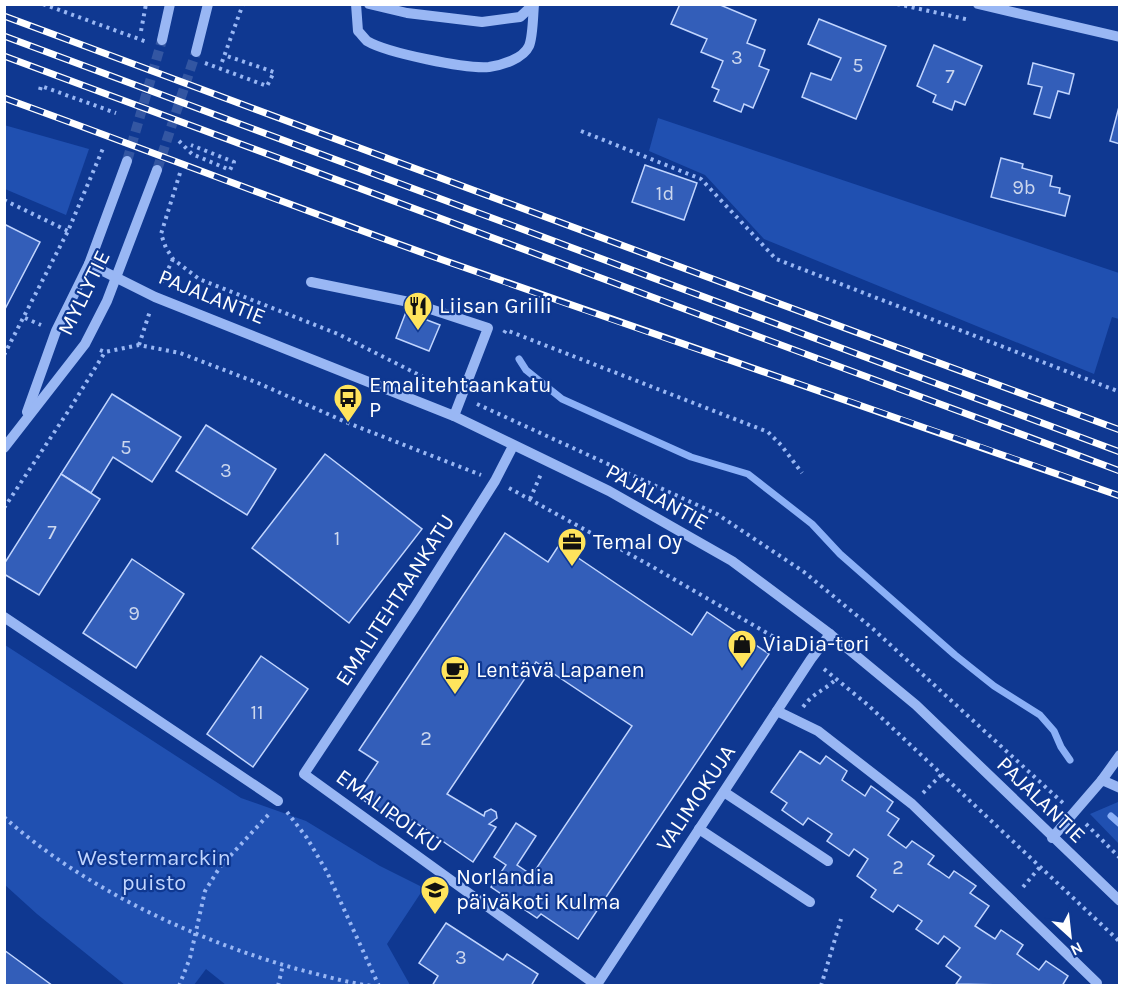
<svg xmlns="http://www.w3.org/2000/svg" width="1124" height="990" font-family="Karla,sans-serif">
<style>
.green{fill:#2050b1}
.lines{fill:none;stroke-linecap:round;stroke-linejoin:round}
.stream{stroke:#8bb0f7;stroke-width:7}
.building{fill:#335eb9;stroke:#c1d5fe;stroke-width:1.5}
.minor-tunnel{stroke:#3356a2;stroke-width:10;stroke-dasharray:10 5;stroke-linecap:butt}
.path{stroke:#99b7f4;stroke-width:4;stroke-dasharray:3 4.5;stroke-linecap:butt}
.minor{stroke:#99b7f4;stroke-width:10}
.rail-casing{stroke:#fff;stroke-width:7}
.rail{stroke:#0f3891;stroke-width:4.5;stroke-dasharray:14;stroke-linecap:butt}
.labels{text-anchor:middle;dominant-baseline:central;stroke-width:4.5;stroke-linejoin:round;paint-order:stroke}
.number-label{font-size:20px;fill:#ccd7ee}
.street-label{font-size:22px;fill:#fff;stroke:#0f3891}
.poi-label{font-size:22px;fill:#fff;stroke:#0f3891;text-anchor:start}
.park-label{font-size:22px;fill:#c1d5fe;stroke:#0f3891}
</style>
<rect width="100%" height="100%" fill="#0f3891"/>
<g class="green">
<path d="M658,118L1119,273V319L1112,317L1094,374L764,239L705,175L649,151Z"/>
<path d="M4,125L89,149L66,215L5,189Z"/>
<path d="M5,645L241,798L306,821L380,866L424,888L387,944L410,985H226L206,969L194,985H125L37,914L5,885Z"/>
<path d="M1118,802H1120L1119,844L1090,814Z"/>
</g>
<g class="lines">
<g class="stream">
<path d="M519,359L526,370L562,399L691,457L748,474L812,524L840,554L955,655L994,686L1040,715L1054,731L1061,747L1070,760"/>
<path d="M1111,816L1120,824"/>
</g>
</g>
<g class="building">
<path d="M680,4H718L756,20L747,43L765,50L759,66L769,70L753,108L744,104L741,112L714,101L719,90L712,87L723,61L701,52L707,39L671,24Z"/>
<path d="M819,19L886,46L856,119L802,97L811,73L831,80L841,58L808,44Z"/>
<path d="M934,45L982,66L965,105L955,101L952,110L933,102L936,95L917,86Z"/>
<path d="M1033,63L1074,74L1069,94L1058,91L1050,118L1034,114L1042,87L1028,84Z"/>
<path d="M1120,103V144L1110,141Z"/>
<path d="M1001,158L1023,164L1022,168L1052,176L1050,186L1060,188L1059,193L1070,196L1065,216L991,197Z"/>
<path d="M645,165L697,183L684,220L632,202Z"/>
<path d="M4,224L40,242L4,311Z"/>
<path d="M406,312L440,325L429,351L396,338Z"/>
<path d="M112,394L181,437L152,482L113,457L91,493L61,474Z"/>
<path d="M206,425L276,469L247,515L176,471Z"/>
<path d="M325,454L422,529L349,623L252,548Z"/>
<path d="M61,474L100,499L39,595L4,574V564Z"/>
<path d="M505,533L548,562L559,545L692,635L707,612L769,654L578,939L541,914L537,918L491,887L506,865L494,857L516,823L536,836L517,865L532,875L632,726L536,662L447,794L484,816L485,812L491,809L496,812L497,818L489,824L496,827L473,862L403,814L397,823L356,795L378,762L359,750Z"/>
<path d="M132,559L184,594L136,668L83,633Z"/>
<path d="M261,656L308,689L253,767L207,734Z"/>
<path d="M800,751L820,764L826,756L847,771L842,780L865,796L871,786L893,802L887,811L899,819L888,835L906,848L912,841L934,856L928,864L939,871L949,878L954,871L976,886L970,893L989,906L975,926L995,939L1001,930L1023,945L1017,954L1039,970L1046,961L1068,976L1062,986L956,984L961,977L946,966L960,948L944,936L938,944L916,929L922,921L898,905L893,912L871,897L876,890L857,876L868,859L854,849L849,856L827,841L832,834L808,818L803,825L782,810L787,803L771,792Z"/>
<path d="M446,923L503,960L507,954L538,974L531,986H432L438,976L419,963Z"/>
<path d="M4,950L53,986H4Z"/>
</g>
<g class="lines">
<g class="minor-tunnel">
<path d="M127,161L162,40"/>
<path d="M157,170L196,52"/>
</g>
<g class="path">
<path d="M43,4L147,42"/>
<path d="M897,4L970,20"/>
<path d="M141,31L146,4"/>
<path d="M222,62L243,4"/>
<path d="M205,63L267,86L274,72L224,55"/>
<path d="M40,90L41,86L116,113"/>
<path d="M581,131L701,179L776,259L1120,392"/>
<path d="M179,141L192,154L230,170L234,162L191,145"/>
<path d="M180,173L161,234L166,248L173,259L199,279L338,334L449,390"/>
<path d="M4,200L68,231"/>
<path d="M162,282L173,259"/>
<path d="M25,318L41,325"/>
<path d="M504,333L506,330L768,432L781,445L802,473"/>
<path d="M139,345L150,311"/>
<path d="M100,350L105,352L139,345L180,353L258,383L348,423L481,475"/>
<path d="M4,355L68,231L104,146"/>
<path d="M477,404L717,514L804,572L872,628L1063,803"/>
<path d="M509,488L653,567L798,651"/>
<path d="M530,499L541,474"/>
<path d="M4,508L71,407L105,352"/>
<path d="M824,669L868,705L1120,942"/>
<path d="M803,707C815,691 823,692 836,679"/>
<path d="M923,793L941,775"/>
<path d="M287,812L307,838L327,872L379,986"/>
<path d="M4,817C83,888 195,940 297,969C322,975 347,983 373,986"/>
<path d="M1086,824L1120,858"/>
<path d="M1023,887L1040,867"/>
<path d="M179,986L190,958L205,891L220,867L269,814"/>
<path d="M278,986L283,965"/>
<path d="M821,986L841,919"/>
</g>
<g class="minor">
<path d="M356,4L358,31C361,34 364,38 367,41C387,53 466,69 489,67C502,65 523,59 529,46C533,37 533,15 534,4"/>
<path d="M369,4L407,13L482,22L520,17L534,4"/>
<path d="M978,4L1120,37"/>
<path d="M162,40L170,4"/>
<path d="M196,52L208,4"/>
<path d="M89,264L155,297L454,416L609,491L732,561L830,634L916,705L1120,901"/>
<path d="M311,282L409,302L488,328L454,416"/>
<path d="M27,412L56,331L89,264L127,161"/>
<path d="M513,446L495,481L415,607L304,774L596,985"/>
<path d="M4,448L85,344L107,301L157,170"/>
<path d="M4,617L278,801"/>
<path d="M777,711L818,731L912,804L1097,983"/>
<path d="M1102,780L1120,755"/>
<path d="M724,792L828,861"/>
<path d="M699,829L810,902"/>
<path d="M1052,838L1102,780L1120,788"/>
<path d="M596,986L811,659L830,634"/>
</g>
<g class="rail-casing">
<g id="rail">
<path d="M4,16L1120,430"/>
<path d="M4,36L1120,452"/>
<path d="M4,56L1120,471"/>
<path d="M4,98C150,151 294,207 440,259C666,340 894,415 1120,496"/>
</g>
</g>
<use href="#rail" class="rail"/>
</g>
<defs>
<g id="restaurant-pin" transform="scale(1.5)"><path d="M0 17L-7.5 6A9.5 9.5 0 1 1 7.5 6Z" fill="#ffe45c" stroke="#0f3891"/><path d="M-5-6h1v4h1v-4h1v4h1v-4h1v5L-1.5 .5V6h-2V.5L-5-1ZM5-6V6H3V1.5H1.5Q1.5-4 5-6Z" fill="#111"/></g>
<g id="bus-pin" transform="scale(1.5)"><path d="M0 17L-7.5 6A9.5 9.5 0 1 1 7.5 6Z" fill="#ffe45c" stroke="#0f3891"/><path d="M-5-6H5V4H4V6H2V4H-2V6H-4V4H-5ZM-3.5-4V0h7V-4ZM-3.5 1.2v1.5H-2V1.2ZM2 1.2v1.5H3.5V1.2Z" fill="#111"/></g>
<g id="office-pin" transform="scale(1.5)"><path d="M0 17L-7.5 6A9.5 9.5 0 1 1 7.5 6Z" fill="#ffe45c" stroke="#0f3891"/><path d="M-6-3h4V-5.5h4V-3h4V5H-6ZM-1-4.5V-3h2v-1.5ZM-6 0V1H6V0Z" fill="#111"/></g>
<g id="shop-pin" transform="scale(1.5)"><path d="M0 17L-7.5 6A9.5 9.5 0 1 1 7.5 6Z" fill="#ffe45c" stroke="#0f3891"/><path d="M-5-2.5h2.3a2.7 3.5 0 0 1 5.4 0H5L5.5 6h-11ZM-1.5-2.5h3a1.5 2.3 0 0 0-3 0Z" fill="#111"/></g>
<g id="cafe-pin" transform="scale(1.5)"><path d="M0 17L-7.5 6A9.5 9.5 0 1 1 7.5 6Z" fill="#ffe45c" stroke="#0f3891"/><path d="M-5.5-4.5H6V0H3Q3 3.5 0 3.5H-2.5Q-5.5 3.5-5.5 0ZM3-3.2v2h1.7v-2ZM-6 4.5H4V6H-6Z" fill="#111"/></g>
<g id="school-pin" transform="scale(1.5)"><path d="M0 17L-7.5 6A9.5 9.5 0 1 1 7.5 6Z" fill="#ffe45c" stroke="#0f3891"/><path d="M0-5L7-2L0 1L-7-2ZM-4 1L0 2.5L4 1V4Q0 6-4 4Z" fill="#111"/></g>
</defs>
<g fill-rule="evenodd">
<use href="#restaurant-pin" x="418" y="306"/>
<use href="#bus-pin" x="348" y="398"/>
<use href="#office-pin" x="572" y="542"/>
<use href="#shop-pin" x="742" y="644"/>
<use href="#cafe-pin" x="455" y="670"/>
<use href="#school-pin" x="435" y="890"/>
</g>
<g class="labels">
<g class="number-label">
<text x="737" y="57">3</text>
<text x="858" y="65">5</text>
<text x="950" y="76">7</text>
<text x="1024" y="187">9b</text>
<text x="665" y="193">1d</text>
<text x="126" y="447">5</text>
<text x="226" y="470">3</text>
<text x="52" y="532">7</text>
<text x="337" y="538">1</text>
<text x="134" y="613">9</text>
<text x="257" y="712">11</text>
<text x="426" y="738">2</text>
<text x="898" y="867">2</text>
<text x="461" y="957">3</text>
</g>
<g class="street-label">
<text transform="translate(84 293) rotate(-64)">MYLLYTIE</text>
<text transform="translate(212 297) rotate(22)">PAJALANTIE</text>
<text transform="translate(657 497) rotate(29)">PAJALANTIE</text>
<text transform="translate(395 600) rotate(-57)">EMALITEHTAANKATU</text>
<text transform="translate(696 798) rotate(-56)">VALIMOKUJA</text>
<text transform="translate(1041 800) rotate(44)">PAJALANTIE</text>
<text transform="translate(389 811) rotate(36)">EMALIPOLKU</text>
</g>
<g class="poi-label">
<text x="439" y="306">Liisan Grilli</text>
<text x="369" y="385">Emalitehtaankatu<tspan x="369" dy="25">P</tspan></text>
<text x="593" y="542">Temal Oy</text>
<text x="763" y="644">ViaDia-tori</text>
<text x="476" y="670">Lentävä Lapanen</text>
<text x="456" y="877">Norlandia<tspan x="456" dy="25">päiväkoti Kulma</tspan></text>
</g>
<g class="park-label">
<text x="154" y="858">Westermarckin<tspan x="154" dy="25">puisto</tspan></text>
</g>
</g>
<rect width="1124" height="990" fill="none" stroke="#ffffff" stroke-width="12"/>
<g transform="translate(1070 936) rotate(153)" stroke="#0f3891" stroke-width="4.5" paint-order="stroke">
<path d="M0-4.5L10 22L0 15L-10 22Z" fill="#ffffff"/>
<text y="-9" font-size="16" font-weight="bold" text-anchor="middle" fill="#ffffff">N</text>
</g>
</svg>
